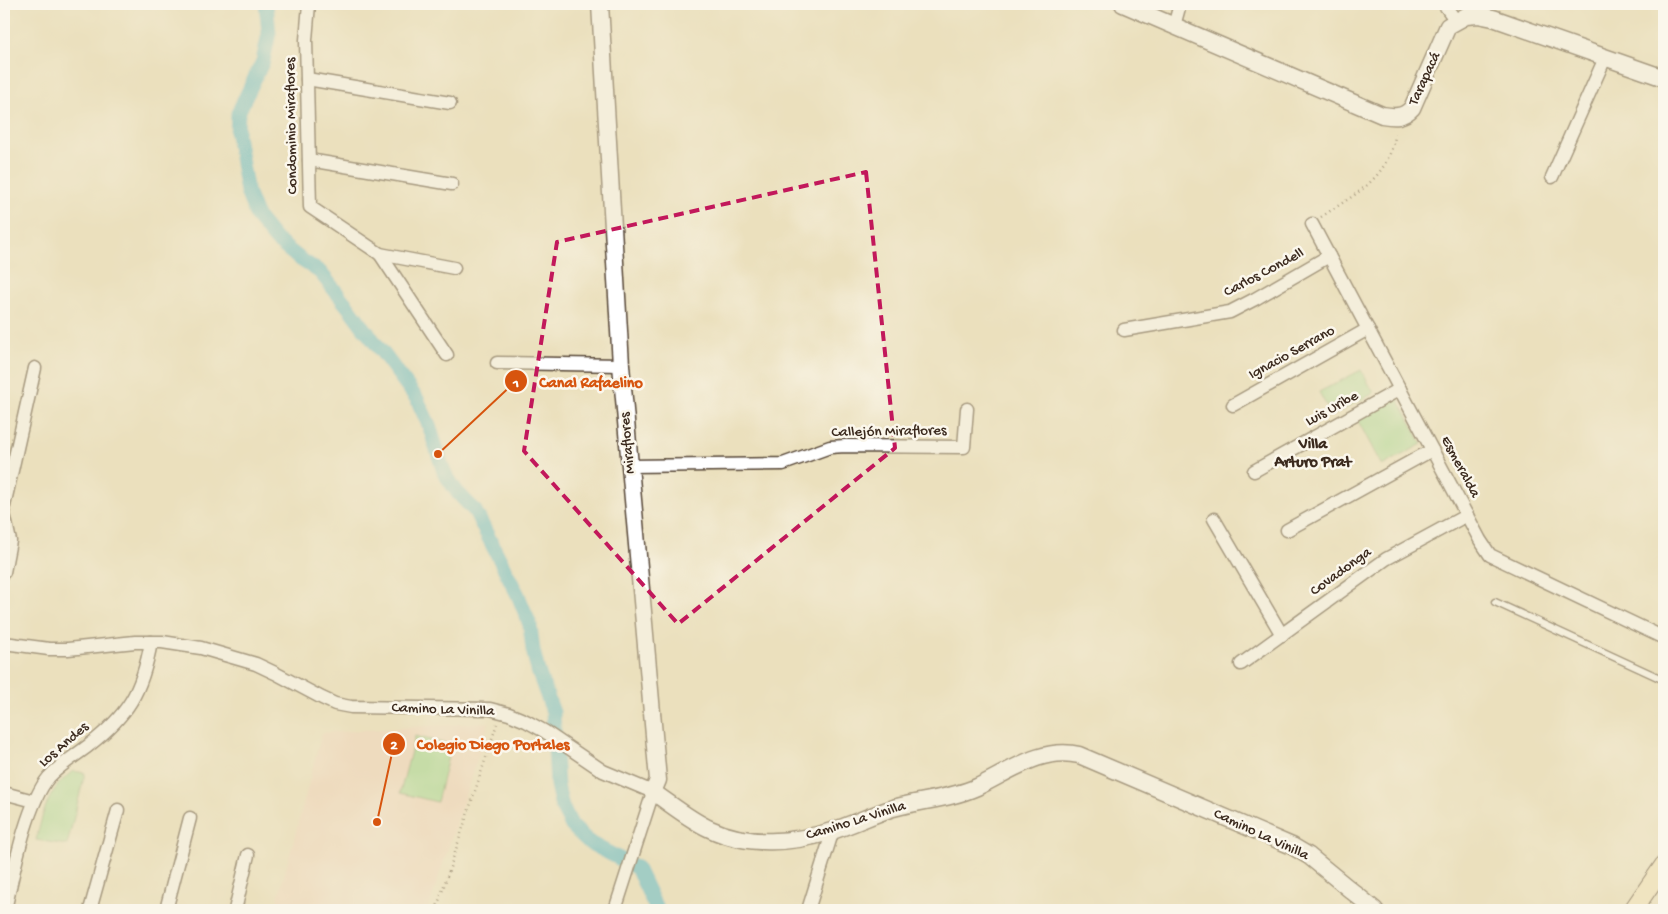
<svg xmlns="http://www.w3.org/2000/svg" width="1668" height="914" font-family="'Gochi Hand',sans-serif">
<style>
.built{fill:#f2d4be}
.green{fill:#9ad88d;stroke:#6a8156}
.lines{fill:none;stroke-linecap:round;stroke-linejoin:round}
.canal{stroke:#4eb6cc;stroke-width:15}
.service-casing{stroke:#554536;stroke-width:9}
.minor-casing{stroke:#554536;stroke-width:15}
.tertiary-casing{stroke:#554536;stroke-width:19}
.secondary-casing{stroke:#554536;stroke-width:20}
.path{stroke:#554536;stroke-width:2.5;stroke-dasharray:1 4;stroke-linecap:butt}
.service{stroke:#fff;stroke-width:6}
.minor{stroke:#fff;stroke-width:12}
.tertiary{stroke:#fff;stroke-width:16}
.secondary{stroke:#f7e8c3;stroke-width:18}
.marked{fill:none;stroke:#c2185b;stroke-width:4;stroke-dasharray:10 6;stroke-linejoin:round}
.labels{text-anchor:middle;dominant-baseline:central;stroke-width:5;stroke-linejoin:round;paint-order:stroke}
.street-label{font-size:15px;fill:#3b2a1e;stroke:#fbf7ec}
.neighbourhood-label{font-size:16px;font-weight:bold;fill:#3b2a1e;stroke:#fbf7ec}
.leader{fill:none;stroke:#d7540e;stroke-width:2}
.callout-dot{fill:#d7540e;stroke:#fbf7ec;stroke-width:2}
.mark-label{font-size:15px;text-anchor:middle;font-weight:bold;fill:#fff}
.callout-label{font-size:16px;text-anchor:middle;font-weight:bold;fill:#d7540e;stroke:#fbf7ec;stroke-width:5;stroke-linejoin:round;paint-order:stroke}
</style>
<rect width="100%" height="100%" fill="#fbf7ec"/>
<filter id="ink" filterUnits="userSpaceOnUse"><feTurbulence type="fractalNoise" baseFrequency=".02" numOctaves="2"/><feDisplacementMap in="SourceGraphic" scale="10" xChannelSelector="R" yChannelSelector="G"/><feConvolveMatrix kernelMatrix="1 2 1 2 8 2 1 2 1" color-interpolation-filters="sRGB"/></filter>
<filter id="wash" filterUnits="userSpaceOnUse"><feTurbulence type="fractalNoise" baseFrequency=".0096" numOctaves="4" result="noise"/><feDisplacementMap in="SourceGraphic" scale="20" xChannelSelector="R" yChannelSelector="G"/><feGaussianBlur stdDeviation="1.12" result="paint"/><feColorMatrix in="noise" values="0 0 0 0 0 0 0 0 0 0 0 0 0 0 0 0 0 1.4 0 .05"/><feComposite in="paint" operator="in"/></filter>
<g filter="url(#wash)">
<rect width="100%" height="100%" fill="#ebe0bd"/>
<path class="built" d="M489,722L428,910H275L322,733Z"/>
<g class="green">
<path d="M1361,370L1374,393L1332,416L1319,392Z"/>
<path d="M1397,397L1422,444L1382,466L1357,419Z"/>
<path d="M415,736L451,745L437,802L400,793Z"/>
<path d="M73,771L85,773L67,845L36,840C44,810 47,791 73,771Z"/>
</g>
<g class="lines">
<path class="canal" d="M266,4L269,33L263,61L238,113L237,135L247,192L257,217L276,240L300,259L320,272L350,309L417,399L429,425L444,472L457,492L475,511L518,595L530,625L533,650L538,671L553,712L557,785L562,807L572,826L590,843L637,868L657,910"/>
</g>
</g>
<g filter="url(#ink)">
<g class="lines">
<g class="service-casing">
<path id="service" d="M1495,602L1664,680"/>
</g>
<g class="minor-casing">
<g id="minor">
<path d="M309,4L306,40L310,207L380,254L454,268"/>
<path d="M1444,4L1456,21"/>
<path d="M1174,26L1180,4"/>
<path d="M307,79L450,103"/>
<path d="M309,160L452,184"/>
<path d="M1552,177L1605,58"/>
<path d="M1312,224L1480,540L1490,555L1664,638"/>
<path d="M380,254L447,355"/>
<path d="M1124,330L1230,312L1255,299L1329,256"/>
<path d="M497,363L621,365"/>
<path d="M1233,405L1368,329"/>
<path d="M630,466L783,464L830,447L845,446L964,447L967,409"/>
<path d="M1254,471L1400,389"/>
<path d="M4,506L35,368"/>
<path d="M4,514L10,541L4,572"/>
<path d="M1214,519L1282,635"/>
<path d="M1287,530L1432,450"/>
<path d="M4,643L49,649H68L135,642H162L201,648L256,664L275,673L322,698L335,704L351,707L490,709L509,714L526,721L544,731L603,771L653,792L615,910"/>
<path d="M1241,664L1386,559L1467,515"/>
<path d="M4,793L34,801"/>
<path d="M5,910C13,875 26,804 49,777C60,765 75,756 88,746C128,715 142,692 151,642"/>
<path d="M90,910L118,810"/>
<path d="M166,910L190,818"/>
<path d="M235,910L248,855"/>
<path d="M808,910L833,830"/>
</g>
</g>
<g class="tertiary-casing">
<g id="tertiary">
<path d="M600,4L621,365L658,780L653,792C672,805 690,820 710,829C748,847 794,843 832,831C853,824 872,815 893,808C921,800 950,799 977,787C1009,772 1042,746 1079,755L1292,846L1309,856L1375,910"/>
<path d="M1123,4L1382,115C1394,117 1403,118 1412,108L1448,26L1466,16L1478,15L1493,18L1664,78"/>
</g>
</g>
<g class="secondary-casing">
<path id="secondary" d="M1633,910L1664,865"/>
</g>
<g class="path">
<path d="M1321,217C1358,192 1389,179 1396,131"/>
<path d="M436,910L497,724"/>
</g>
<use href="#service" class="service"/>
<use href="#minor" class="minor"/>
<use href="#tertiary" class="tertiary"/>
<use href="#secondary" class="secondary"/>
</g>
</g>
<path d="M0 0H1668V914H0ZM866,172L895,448L678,624L524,451L557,242Z" fill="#ebe0bd" fill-opacity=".55" fill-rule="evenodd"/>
<path class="marked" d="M866,172L895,448L678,624L524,451L557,242Z"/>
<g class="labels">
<g class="street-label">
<text transform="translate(1425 79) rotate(-65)">Tarapacá</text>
<text transform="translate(292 126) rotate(-91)">Condominio Miraflores</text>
<text transform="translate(1264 273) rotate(-28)">Carlos Condell</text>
<text transform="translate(1292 353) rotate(-29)">Ignacio Serrano</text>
<text transform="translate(1332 409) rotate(-29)">Luis Uribe</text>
<text transform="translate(889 432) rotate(-1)">Callejón Miraflores</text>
<text transform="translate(628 443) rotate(-95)">Miraflores</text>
<text transform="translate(1460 467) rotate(62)">Esmeralda</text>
<text transform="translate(1341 572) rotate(-36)">Covadonga</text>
<text transform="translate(443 710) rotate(2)">Camino La Vinilla</text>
<text transform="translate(64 745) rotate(-41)">Los Andes</text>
<text transform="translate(856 821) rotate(-17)">Camino La Vinilla</text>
<text transform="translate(1261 835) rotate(25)">Camino La Vinilla</text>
</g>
<g class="neighbourhood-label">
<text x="1313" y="445">Villa<tspan x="1313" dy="18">Arturo Prat</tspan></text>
</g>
</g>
<path class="leader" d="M438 454L516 381M377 822L394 744"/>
<g class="callout-dot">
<circle cx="438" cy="454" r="5"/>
<circle cx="377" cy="822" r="5"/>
<circle cx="516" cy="381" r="12"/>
<circle cx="394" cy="744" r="12"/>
</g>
<g class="mark-label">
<text x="516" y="387">1</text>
<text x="394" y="749">2</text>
</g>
<g class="callout-label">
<text x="591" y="387">Canal Rafaelino</text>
<text x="493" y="749">Colegio Diego Portales</text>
</g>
<rect width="1668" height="914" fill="none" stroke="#fbf7ec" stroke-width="20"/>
</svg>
